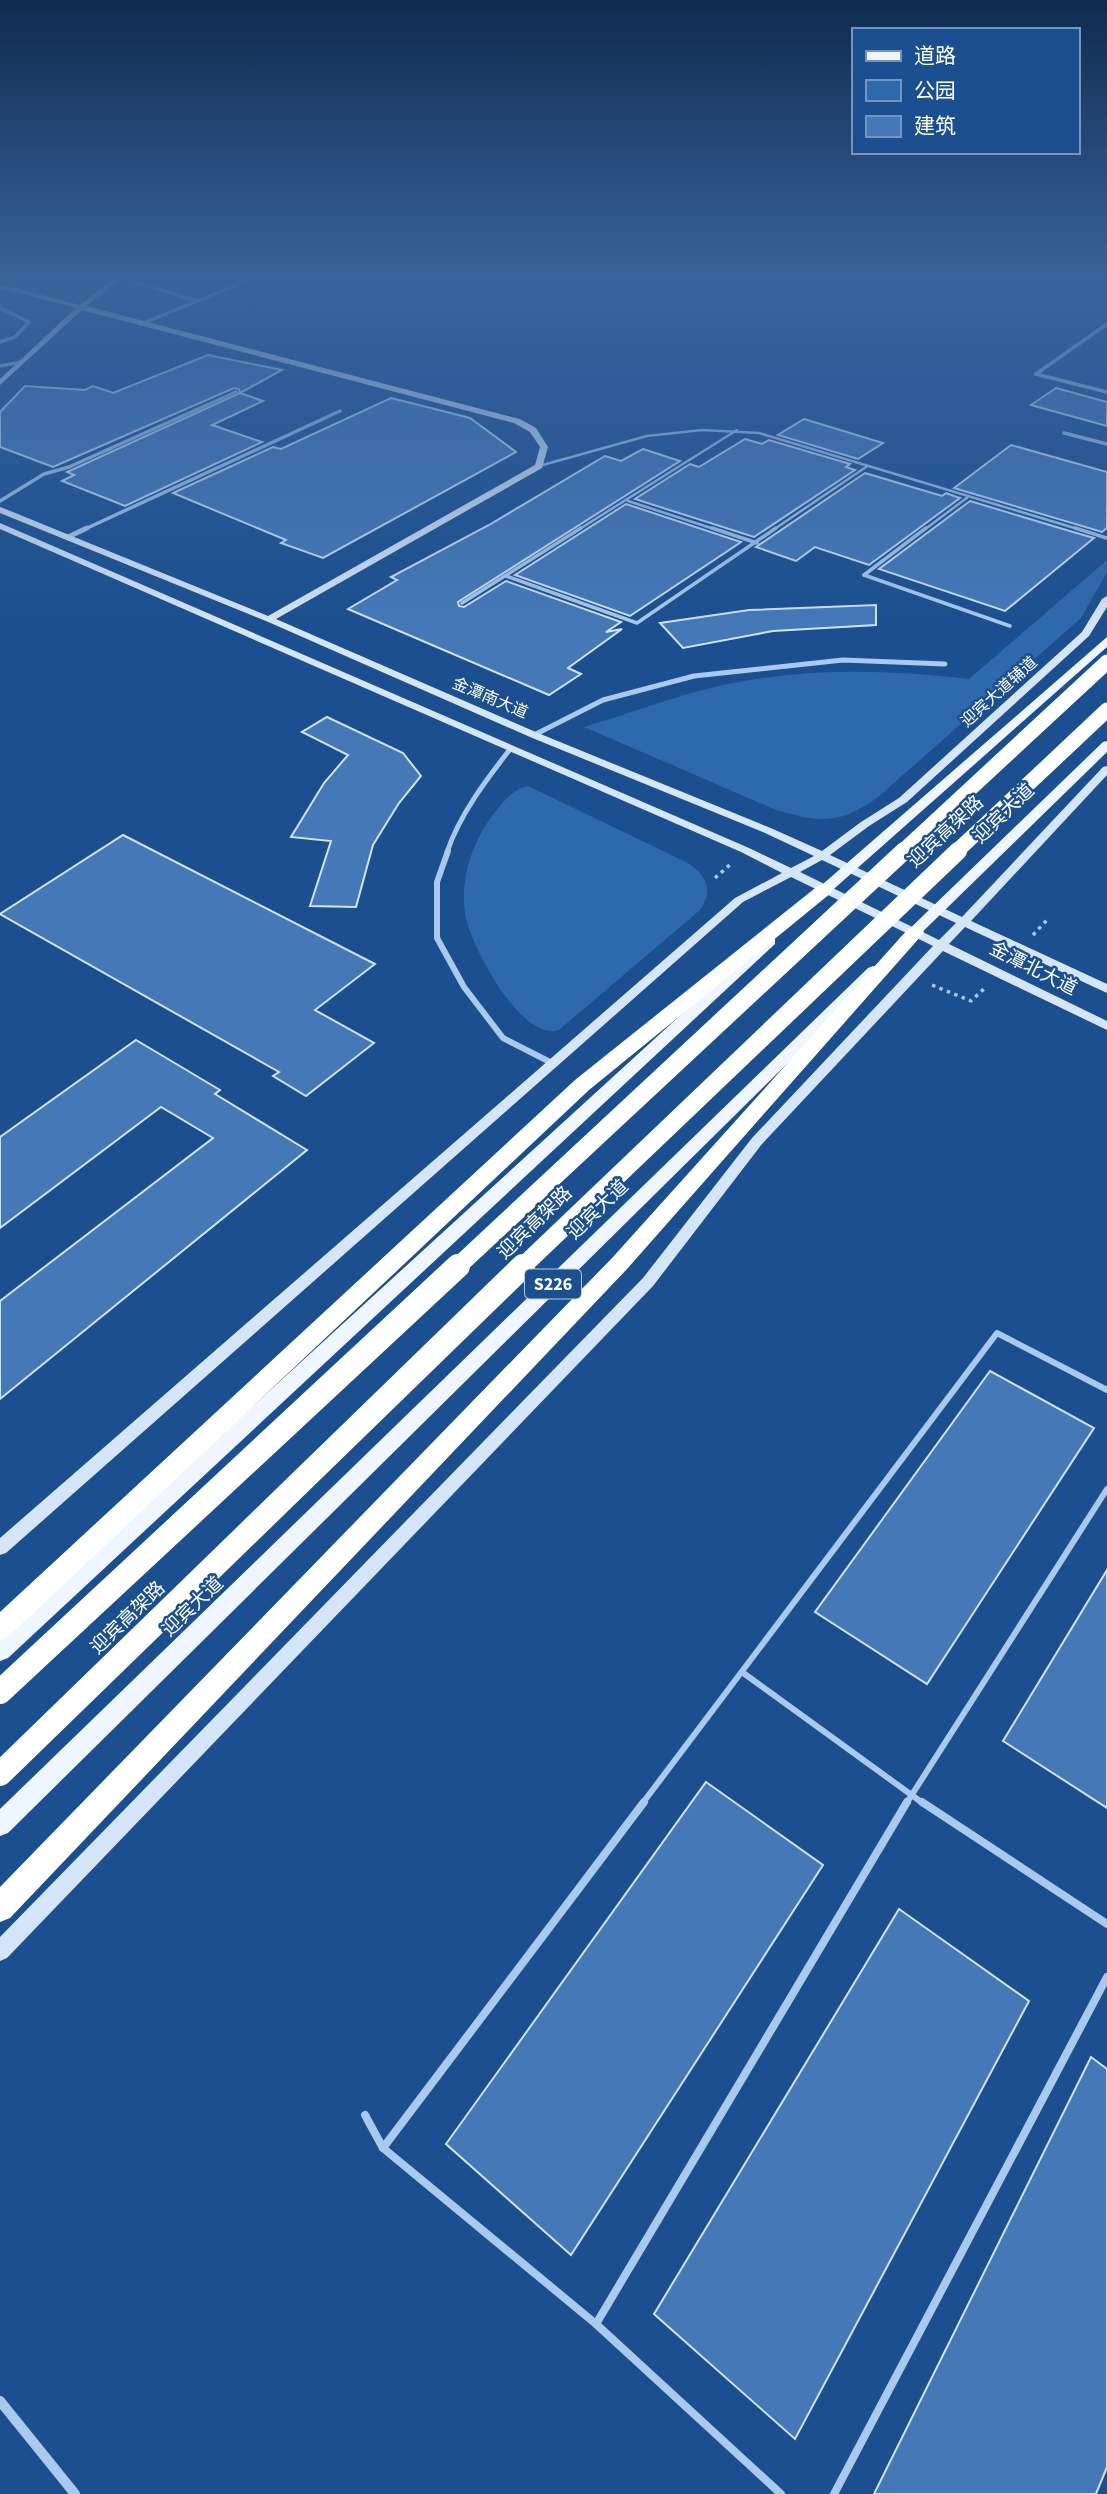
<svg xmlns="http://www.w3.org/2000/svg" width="1107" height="2494" font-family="'Source Sans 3','Noto Sans SC',sans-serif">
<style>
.green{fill:#2e69ad}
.building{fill:#4478b7;stroke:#cfe3fa;stroke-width:2}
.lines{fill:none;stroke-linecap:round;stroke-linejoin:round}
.path{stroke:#a9c9ee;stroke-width:3.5;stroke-dasharray:3.5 4.5;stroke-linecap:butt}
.lane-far3{stroke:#a9c9ee;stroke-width:2.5}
.lane-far2{stroke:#a9c9ee;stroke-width:3.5}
.lane-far1{stroke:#a9c9ee;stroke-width:6}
.lane{stroke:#a9c9ee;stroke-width:8}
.street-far3{stroke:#a9c9ee;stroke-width:3.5}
.street-far2{stroke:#a9c9ee;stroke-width:5}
.street-far1{stroke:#a9c9ee;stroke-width:6}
.street{stroke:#a9c9ee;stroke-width:10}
.secondary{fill:#d6e6fa;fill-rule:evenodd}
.primary{fill:#f0f6ff;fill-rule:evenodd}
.highway{fill:#fff;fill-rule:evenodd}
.highway-bridge-far2{stroke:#fff;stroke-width:15}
.highway-bridge-far1{stroke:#fff;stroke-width:18}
.highway-bridge{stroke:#fff;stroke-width:24}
.labels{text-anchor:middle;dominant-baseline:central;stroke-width:5;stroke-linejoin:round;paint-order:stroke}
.far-street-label{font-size:16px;fill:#fff;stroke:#1b4f8f}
.shield{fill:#1b4f8f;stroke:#bbcadd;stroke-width:2}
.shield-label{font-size:18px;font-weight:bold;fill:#fff}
.street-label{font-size:19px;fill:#fff;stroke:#1b4f8f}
</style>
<rect width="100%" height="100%" fill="#1b4f8f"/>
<g class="green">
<path d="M1107,560V572L1081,618L878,797C841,825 817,823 774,809L584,727C626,715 666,699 707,689C794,667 882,669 969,679Z"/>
<path d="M528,786L686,862C706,874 714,890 700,910L559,1030C522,1043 469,944 465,913C460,877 473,840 495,812C504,801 514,788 528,786Z"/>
</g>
<g class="building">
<path d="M208,355L282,370L240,393L239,389L234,388L53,467L0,447V412L25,386L85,390L93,386L113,393Z"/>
<path d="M1056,388L1107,402V426L1031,405Z"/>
<path d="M240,393L263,401L212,425L262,442L125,506L62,481L74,475L67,472Z"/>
<path d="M391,398L470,418L516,452L323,558L281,543L286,540L173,493L273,447L281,449Z"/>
<path d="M804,419L883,443L858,459L778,435Z"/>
<path d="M745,439L762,444L769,440L850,464L846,467L855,470L754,537L635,499L690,464L699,467Z"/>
<path d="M1011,445L1107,472V528L1102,532L954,488Z"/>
<path d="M643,449L680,461L458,602L459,606L464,607L506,581L621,622L606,632L622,629L568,668L581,674L549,695L348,609L397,580L391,577L489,525L605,456L621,461Z"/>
<path d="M865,473L942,496L946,493L960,498L869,565L815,547L796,561L756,547Z"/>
<path d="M970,501L1073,532L1094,538L1005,611L879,569Z"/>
<path d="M626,504L741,542L630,616L515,575Z"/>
<path d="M876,605V625L773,631L683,648L660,623L749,610Z"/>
<path d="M327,717L403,753L421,776L399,803L373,845L356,907L310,906L331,841L291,837L324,783L348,755L302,732Z"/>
<path d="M123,835L375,964L315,1010L374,1043L306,1096L273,1076L279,1072L0,914Z"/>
<path d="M136,1040L220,1090L215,1094L307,1150L0,1399V1301L213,1138L161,1107L0,1228V1137Z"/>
<path d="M990,1371L1094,1428L927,1684L815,1612Z"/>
<path d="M1107,1570V1808L1003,1741Z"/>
<path d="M706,1782L823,1865L571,2255L446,2144Z"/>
<path d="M899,1909L1029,2001L795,2439L654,2314Z"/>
<path d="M1091,2057L1107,2069V2467L1096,2494H874Z"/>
</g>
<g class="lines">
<g class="path">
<path d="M715,878L733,862"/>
<path d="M1033,935L1047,920"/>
<path d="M932,985L971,1001L987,986"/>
</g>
<g class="lane-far3">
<path d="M539,466L647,436L702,430L759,433L1081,530"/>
<path d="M628,501L717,530"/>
<path d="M578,530L737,430"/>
<path d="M773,530L866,467"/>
<path d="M924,530L968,497"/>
</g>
<g class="lane-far2">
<path d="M712,528L757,543"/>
<path d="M1075,528L1107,538"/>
<path d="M864,575L1010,626"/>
<path d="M864,575L926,528"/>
<path d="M506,576L637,623L776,528"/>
<path d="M462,603L581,528"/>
</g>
<g class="lane-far1">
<path d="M742,1672L924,1804"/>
<path d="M642,1804L997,1333L1107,1390"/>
<path d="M906,1804L1107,1489"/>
</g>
<g class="lane">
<path d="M922,1802L1107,1924"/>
<path d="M365,2115L383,2148L596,2324L781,2494"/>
<path d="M383,2148L644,1802"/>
<path d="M596,2324L907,1802"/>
<path d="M834,2494L1107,1977"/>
</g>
<g class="street-far3">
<path d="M142,279L135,282L198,301"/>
<path d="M0,308L29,322L15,337L0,342"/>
<path d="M141,324L251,279"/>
<path d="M0,366L22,362"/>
<path d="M1036,374L1107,324"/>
<path d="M1036,374L1107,392"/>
<path d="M1064,433L1107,444"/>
<path d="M0,501L44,474L69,467L236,392"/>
<path d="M83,530L340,411"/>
</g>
<g class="street-far2">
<path d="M68,537L87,528"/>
<path d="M534,735L603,700L694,676L843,660L945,664"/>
<path d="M447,852C460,814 486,780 511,748"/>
</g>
<path class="street-far1" d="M448,851L437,882V938L464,987L503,1038L554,1064"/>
<path class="street" d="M0,2401L75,2494"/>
<path class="secondary" d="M113,279H121L86,306L520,419L536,428L548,447L542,468L276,619L538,733L773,829L822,851L861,822L899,798L1082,632L1102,599L1107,596V607L1089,636L907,802L869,826L830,855L962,917L1103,767L1107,766V775L971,921L1107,984V993L965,927L949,944L1107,1021V1030L943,951L762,1144L653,1286L7,1958L0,1961V1937L643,1278L752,1138L933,946L791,877L743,902L6,1553L0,1555V1538L735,898L782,873L741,852L0,529V523L749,848L791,868L814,856L765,833L530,737L266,621L0,513V507L3,508L268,616L535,465L540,447L530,432L514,423L82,310L0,385V379L76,308L0,288V284L80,305ZM822,860L956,923L939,940L800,872Z"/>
<g class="primary">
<path d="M1107,637V647L818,903H808V897Z"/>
<path d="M1107,741V752L909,945H899V939L1103,742Z"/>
<path d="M770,936L775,938V944L8,1658L0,1661V1637L765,938Z"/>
<path d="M873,966L878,968V974L8,1833L0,1836V1809L868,968Z"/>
</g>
<g class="highway">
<path d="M825,884L831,885L833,889L831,893L589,1090L9,1636L0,1640V1612L575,1080L819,885Z"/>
<path d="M915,927L921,928L924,932L921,936L627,1269L10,1918L0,1922V1887L613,1257L909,928Z"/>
</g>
<g class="highway-bridge-far2">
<path d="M902,852L1107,662"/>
<path d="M956,852L1107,710"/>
</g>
<g class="highway-bridge-far1">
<path d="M456,1268L904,851"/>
<path d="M521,1268L958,851"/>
</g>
<g class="highway-bridge">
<path d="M0,1692L458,1266"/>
<path d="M0,1774L523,1266"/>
</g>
</g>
<linearGradient id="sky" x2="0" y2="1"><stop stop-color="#0f2b4f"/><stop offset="0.44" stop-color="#39639b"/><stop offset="1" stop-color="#39639b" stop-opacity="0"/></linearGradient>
<rect width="1107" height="628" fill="url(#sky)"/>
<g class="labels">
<g class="far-street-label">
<text transform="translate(999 692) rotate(-42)">迎宾大道辅道</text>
<text transform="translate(490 698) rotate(23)">金潭南大道</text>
</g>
<rect class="shield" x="525" y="1269.5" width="56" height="29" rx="5"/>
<g class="shield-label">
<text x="553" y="1284">S226</text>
</g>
<g class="street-label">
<text transform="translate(1004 814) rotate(-44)">迎宾大道</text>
<text transform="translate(946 832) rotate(-43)">迎宾高架路</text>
<text transform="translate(1033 969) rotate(27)">金潭北大道</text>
<text transform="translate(598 1210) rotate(-44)">迎宾大道</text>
<text transform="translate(535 1223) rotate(-44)">迎宾高架路</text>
<text transform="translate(193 1607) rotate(-44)">迎宾大道</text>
<text transform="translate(128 1618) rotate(-44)">迎宾高架路</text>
</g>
</g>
<rect x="852" y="28" width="228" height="126" fill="#1b4f8f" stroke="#7695bc" stroke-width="2"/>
<rect x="866" y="51" width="35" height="10" fill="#f0f6ff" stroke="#7695bc" stroke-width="2"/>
<text x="914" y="63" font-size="21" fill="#ffffff">道路</text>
<rect x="866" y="80" width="35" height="21" fill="#2e69ad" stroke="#7695bc" stroke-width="2"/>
<text x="914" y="98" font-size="21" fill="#ffffff">公园</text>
<rect x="866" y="116" width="35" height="21" fill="#4478b7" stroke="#7695bc" stroke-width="2"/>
<text x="914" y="133" font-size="21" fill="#ffffff">建筑</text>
</svg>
